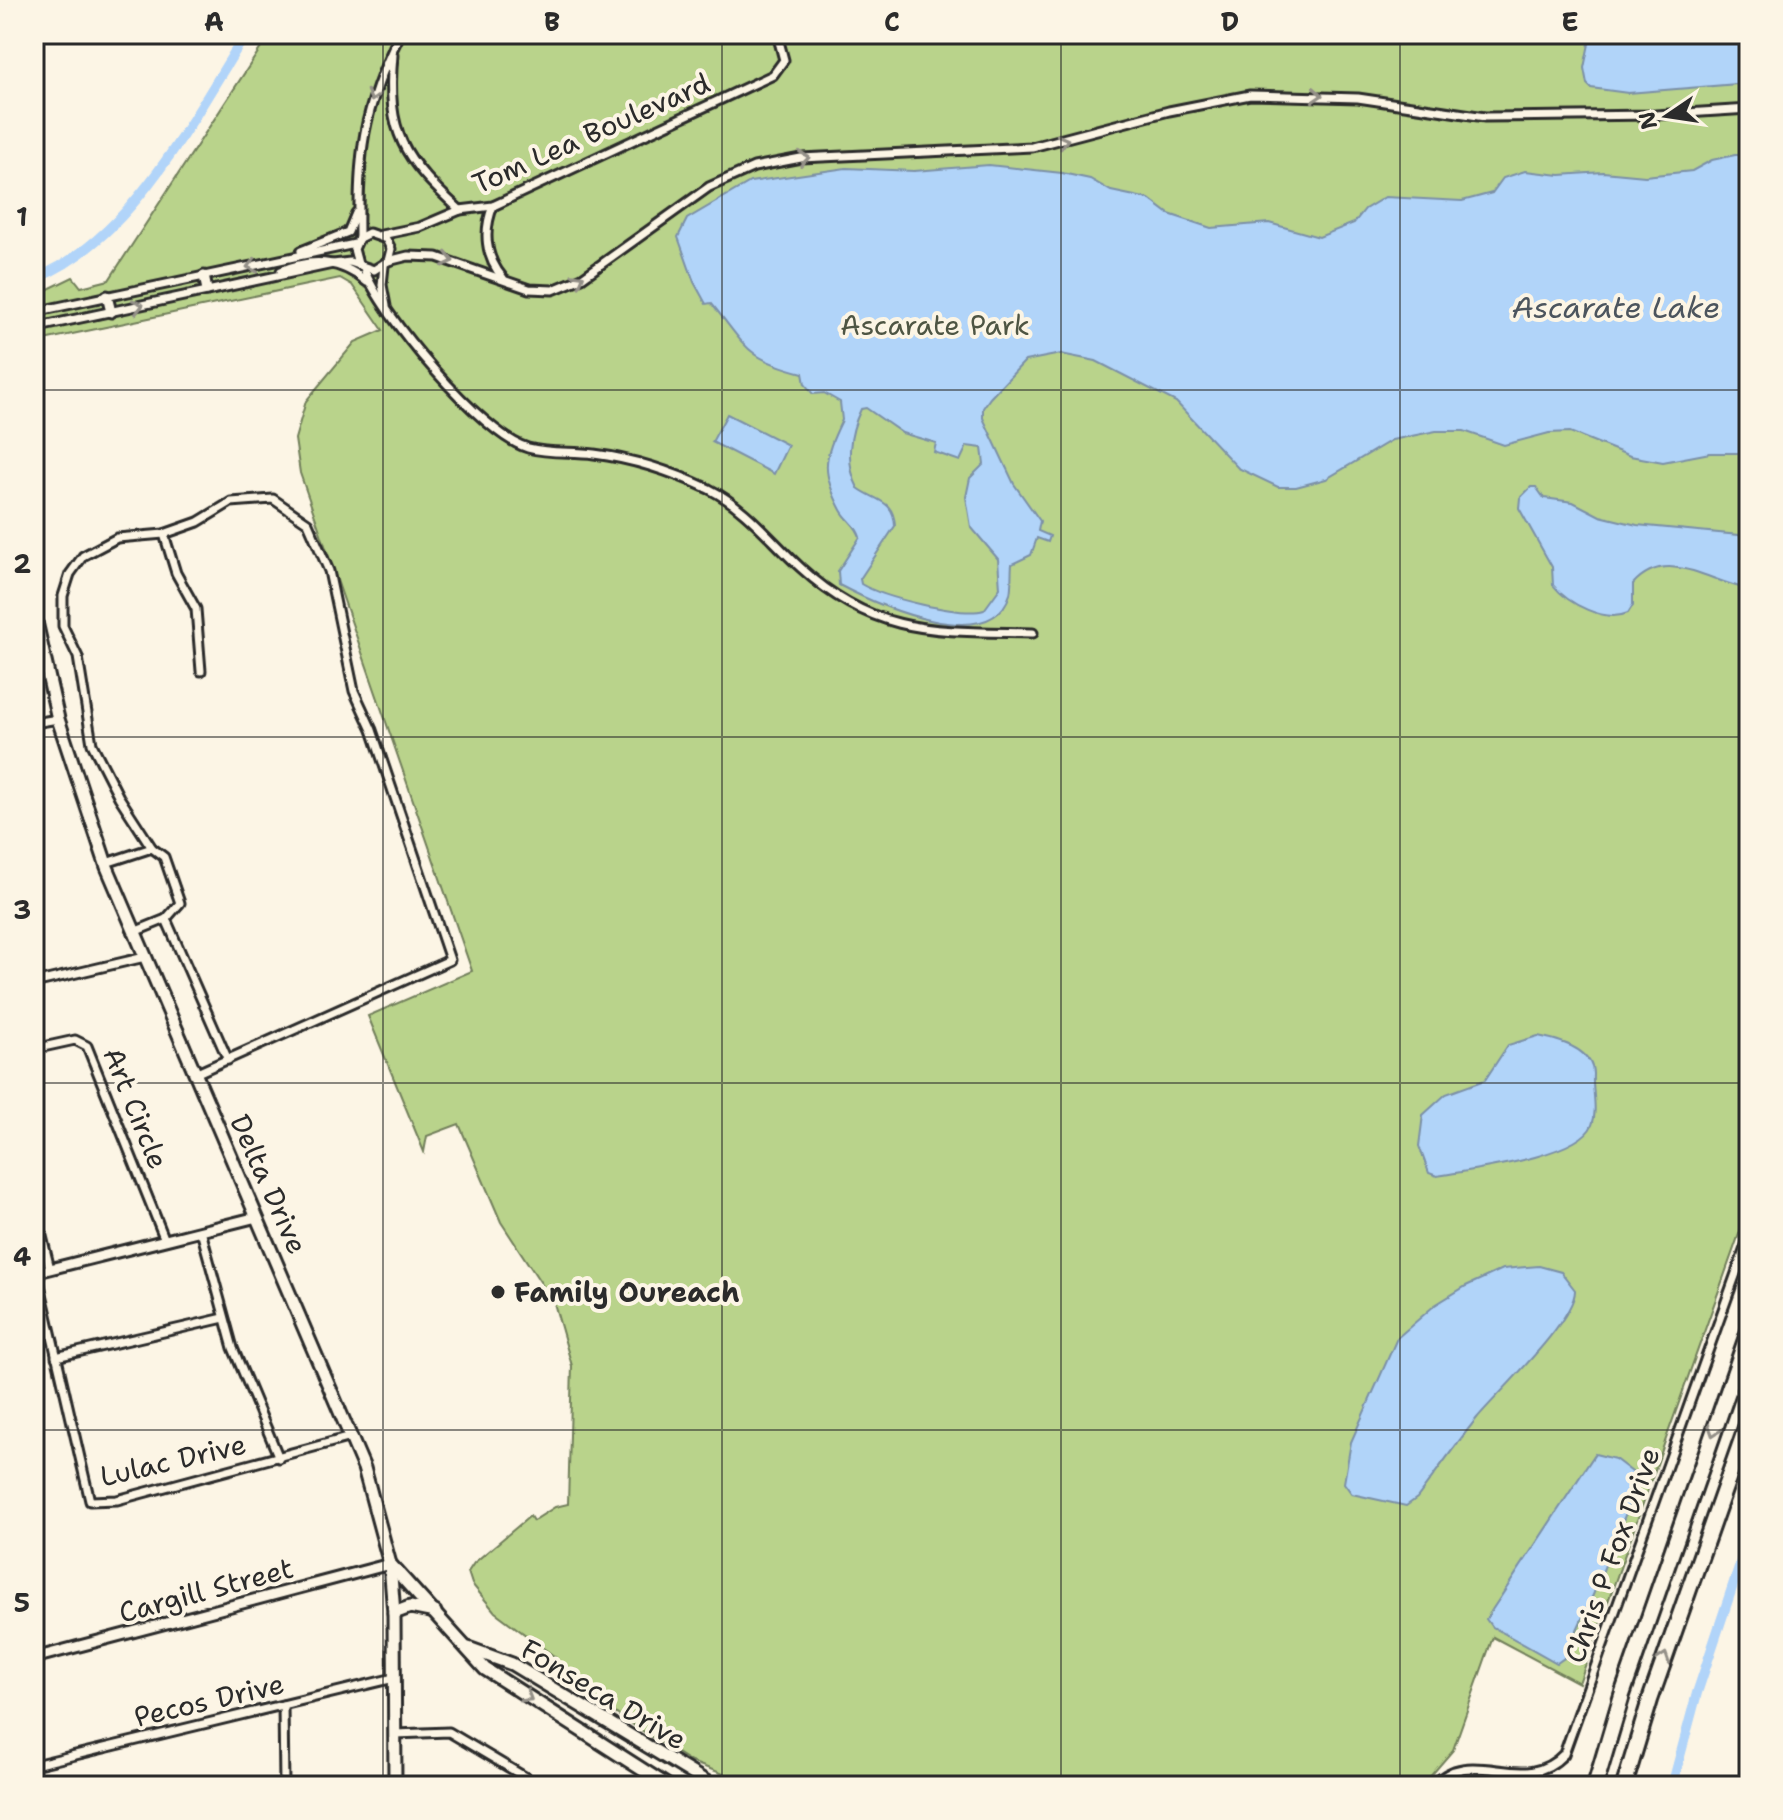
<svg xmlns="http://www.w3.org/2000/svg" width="1783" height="1820" font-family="'Shantell Sans',sans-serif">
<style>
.green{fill:#b9d38b;stroke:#727f5b;stroke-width:2}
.water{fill:#b1d4f9;stroke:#7b90a7;stroke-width:2;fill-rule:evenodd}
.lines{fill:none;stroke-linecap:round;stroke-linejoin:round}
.canal{stroke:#b1d4f9;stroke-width:10}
.minor-casing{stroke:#2b2b2b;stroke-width:13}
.tertiary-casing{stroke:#2b2b2b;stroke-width:15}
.secondary-casing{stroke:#2b2b2b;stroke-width:17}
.motorway-casing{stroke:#2b2b2b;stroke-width:20}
.minor{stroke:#fcf5e5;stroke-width:7}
.tertiary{stroke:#fcf5e5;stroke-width:9}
.secondary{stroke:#fcf5e5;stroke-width:11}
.motorway{stroke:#fcf5e5;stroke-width:14}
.oneway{stroke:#949088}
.grid{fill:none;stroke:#2b2b2b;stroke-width:2;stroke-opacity:0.55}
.poi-dot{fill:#2b2b2b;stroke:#fcf5e5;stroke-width:3}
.labels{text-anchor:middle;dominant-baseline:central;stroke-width:8;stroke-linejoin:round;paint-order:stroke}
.street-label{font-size:28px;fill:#2b2b2b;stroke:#fcf5e5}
.park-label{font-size:28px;fill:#4e5543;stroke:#fcf5e5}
.poi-label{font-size:28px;font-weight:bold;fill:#2b2b2b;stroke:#fcf5e5;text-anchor:start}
.water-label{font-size:30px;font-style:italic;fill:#4c555e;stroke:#fcf5e5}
.neatline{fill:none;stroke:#2b2b2b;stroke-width:3}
.grid-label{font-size:26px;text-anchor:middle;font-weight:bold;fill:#2b2b2b}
</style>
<rect width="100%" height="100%" fill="#fcf5e5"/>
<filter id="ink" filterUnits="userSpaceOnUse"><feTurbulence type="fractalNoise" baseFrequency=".0125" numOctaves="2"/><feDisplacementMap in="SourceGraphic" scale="16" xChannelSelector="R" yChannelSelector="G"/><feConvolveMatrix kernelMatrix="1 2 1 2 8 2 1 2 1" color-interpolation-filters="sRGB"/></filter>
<g filter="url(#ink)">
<path class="green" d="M270,34H1749V1206L1579,1683L1493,1637L1453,1750L1422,1786H756L691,1762L567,1682L555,1657L495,1612L472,1584L468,1572L474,1563L530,1516L533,1521L555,1507L568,1504L572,1366L554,1303L501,1222L459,1124L427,1136L424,1152L368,1016L472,971L300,473L295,439L306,401L355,342L383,330L352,285L340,278L34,342V296L73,277L81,287L109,280Z"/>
<g class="water">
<path d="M1591,34H1749L1746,42L1749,83L1628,93L1591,88L1587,84L1584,68Z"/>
<path d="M1735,155H1749V453H1710L1663,462L1630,456L1570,432L1549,433L1504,445L1464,431H1436L1392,440L1326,479L1296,487H1278L1238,468L1176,402L1096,361L1061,354L1025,361L990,398L983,408V418L1014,484L1040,521L1038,531L1050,536L1048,542L1037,538L1031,555L1012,564C1011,573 1012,585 1010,594C991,657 875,604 839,585L838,571L860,537C856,524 847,521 841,510C821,472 823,459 842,420L840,402L824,393L813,394L805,384L803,373C745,358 748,348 711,303L706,304L694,282L678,237L687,219L750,182L846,168L914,171L989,165L1062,173L1090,179L1111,191L1149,199L1169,214L1211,228L1269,223L1319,237L1354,223L1365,209L1385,197L1462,201L1492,193L1503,178L1525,171L1560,175L1603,172L1645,176L1692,171L1712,160ZM866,408L902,433L936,443L934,452L960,461L967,446L982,448L984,464L970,478L966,497L971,527L998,559L1000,588L984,610C961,617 882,597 861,584L860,579L895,526C894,499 875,501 858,488C845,463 849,434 861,409Z"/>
<path d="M727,414L788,445L774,474L712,442Z"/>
<path d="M1531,487H1536L1544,498L1573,502L1600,516L1637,525L1749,536V589C1710,583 1667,546 1633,584V605L1628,613C1605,623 1568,604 1553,585L1552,567L1519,508L1520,498Z"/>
<path d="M1538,1036C1559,1040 1594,1049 1593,1075C1592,1091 1598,1110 1592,1125C1579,1157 1470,1170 1437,1176L1429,1173L1419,1146L1423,1115L1446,1094L1485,1080L1508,1045Z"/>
<path d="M1539,1266L1561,1272L1575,1290C1576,1319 1498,1393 1477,1418C1456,1444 1437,1471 1417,1498L1406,1506L1352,1494L1344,1483L1351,1442L1397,1338L1435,1305L1466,1286L1503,1269Z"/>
<path d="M1595,1454L1615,1459L1640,1478L1593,1595L1564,1658L1557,1663L1491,1626L1486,1619Z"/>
</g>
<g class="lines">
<g class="canal">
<path d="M34,279C133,240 191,119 246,34"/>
<path d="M1672,1786L1697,1693L1749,1537"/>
</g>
<g class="minor-casing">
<g id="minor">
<path d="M393,55C386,134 403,158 460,210"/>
<path d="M493,206C483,231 485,257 503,278"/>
<path d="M381,235L420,227L460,210L493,206L773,75L784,60L777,34"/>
<path d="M359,238C358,153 362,111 400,34"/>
<path d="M301,251L348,232L356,213"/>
<path d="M388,261L408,256L437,257L529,289L553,290L582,278L709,187L754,167L801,158L1032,147L1169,111L1250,95L1358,98L1485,117L1655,115L1749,109"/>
<path d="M384,266L382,285L386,306"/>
<path d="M364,268C378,312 483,436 528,448C550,454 572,451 594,454C635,459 673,472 709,489C747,508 771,541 801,568C876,637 939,631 1033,633"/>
<path d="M281,271C313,257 341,260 367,282"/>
<path d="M34,312L355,244"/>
<path d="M34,328L333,264L350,262L374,270L388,261L391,249L386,239L369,233L359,238L354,249L358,264"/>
<path d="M164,534L176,573L196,609L201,671"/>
<path d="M34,723L58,719"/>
<path d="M106,863L152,848"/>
<path d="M166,919L228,1060"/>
<path d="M134,932L166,919L180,903L164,857L152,848L119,797L92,744L78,657L63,626V596L70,574L83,556L117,538L164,534L198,522L231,502L273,499L308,523L329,571L354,691L372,730L450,960L195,1074"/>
<path d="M34,983L145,957"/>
<path d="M34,1049L75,1040L87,1046L165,1240"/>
<path d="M34,1203L50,1269"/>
<path d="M201,1231L233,1348L279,1458"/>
<path d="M37,1272L90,1501L117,1500L351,1437"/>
<path d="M56,1357L224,1318"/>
<path d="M283,1705L284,1786"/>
<path d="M395,1734L449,1732L540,1786"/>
<path d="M34,1765L394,1678"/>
<path d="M1433,1786C1471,1742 1523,1798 1564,1754L1749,1237"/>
</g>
</g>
<g class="tertiary-casing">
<g id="tertiary">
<path d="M204,276L207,290"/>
<path d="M107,296L111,312"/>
<path d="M34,1273L257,1217"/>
<path d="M34,1658L390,1564"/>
</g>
</g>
<g class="secondary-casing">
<g id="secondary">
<path d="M34,613L58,719L107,867L364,1468L390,1564L394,1613L395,1786"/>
<path d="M390,1564L485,1669L668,1786"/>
<path d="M394,1613L410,1607L435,1612"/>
<path d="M468,1648L512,1664L713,1786"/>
</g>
</g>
<g class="motorway-casing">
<g id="motorway">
<path d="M1595,1786L1622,1695L1749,1331"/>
<path d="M1624,1786L1650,1700L1749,1419"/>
</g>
</g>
<use href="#minor" class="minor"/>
<use href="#tertiary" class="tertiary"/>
<use href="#secondary" class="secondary"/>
<use href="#motorway" class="motorway"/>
</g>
<defs><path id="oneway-chevron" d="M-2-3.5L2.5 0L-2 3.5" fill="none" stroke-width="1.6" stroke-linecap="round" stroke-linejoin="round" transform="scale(2)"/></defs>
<g class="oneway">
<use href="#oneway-chevron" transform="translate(1317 95) rotate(4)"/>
<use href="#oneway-chevron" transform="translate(373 96) rotate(105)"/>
<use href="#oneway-chevron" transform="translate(1063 141) rotate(-14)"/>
<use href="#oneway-chevron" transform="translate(804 158) rotate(-6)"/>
<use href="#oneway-chevron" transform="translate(448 260) rotate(13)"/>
<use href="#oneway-chevron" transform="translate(252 266) rotate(168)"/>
<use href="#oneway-chevron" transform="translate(579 279) rotate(-30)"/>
<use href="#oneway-chevron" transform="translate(138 306) rotate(-13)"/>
<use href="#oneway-chevron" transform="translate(1714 1431) rotate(109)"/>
<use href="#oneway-chevron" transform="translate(1664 1658) rotate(-71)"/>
<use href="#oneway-chevron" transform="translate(527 1697) rotate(32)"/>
</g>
</g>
<path class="grid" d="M383,34V1786M722,34V1786M1061,34V1786M1400,34V1786M34,390H1749M34,737H1749M34,1083H1749M34,1430H1749"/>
<circle class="poi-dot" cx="498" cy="1292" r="8"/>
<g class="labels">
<g class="street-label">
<text transform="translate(591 133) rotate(-24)">Tom Lea Boulevard</text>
<text transform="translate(136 1108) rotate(68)">Art Circle</text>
<text transform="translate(269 1184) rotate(66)">Delta Drive</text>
<text transform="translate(173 1460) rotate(-13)">Lulac Drive</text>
<text transform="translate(1612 1555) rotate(-70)">Chris P Fox Drive</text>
<text transform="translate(206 1590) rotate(-15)">Cargill Street</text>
<text transform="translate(604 1694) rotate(31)">Fonseca Drive</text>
<text transform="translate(209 1700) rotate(-13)">Pecos Drive</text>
</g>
<g class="park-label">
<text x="935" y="325">Ascarate Park</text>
</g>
<g class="poi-label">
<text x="514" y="1292">Family Oureach</text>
</g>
<g class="water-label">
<text x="1616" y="307">Ascarate Lake</text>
</g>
</g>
<rect width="1783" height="1820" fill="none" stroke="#fcf5e5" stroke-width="88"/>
<g transform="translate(1667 116) rotate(257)" stroke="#fcf5e5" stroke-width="6" paint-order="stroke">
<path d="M0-6L14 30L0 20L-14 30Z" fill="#2b2b2b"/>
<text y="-12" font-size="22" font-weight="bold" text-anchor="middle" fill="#2b2b2b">N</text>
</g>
<rect x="44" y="44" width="1695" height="1732" class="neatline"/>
<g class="grid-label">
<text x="214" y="31">A</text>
<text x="552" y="31">B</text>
<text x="892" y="31">C</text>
<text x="1230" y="31">D</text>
<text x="1570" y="31">E</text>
<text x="22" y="226">1</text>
<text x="22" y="573">2</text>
<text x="22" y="919">3</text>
<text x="22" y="1266">4</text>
<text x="22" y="1612">5</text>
</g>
</svg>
